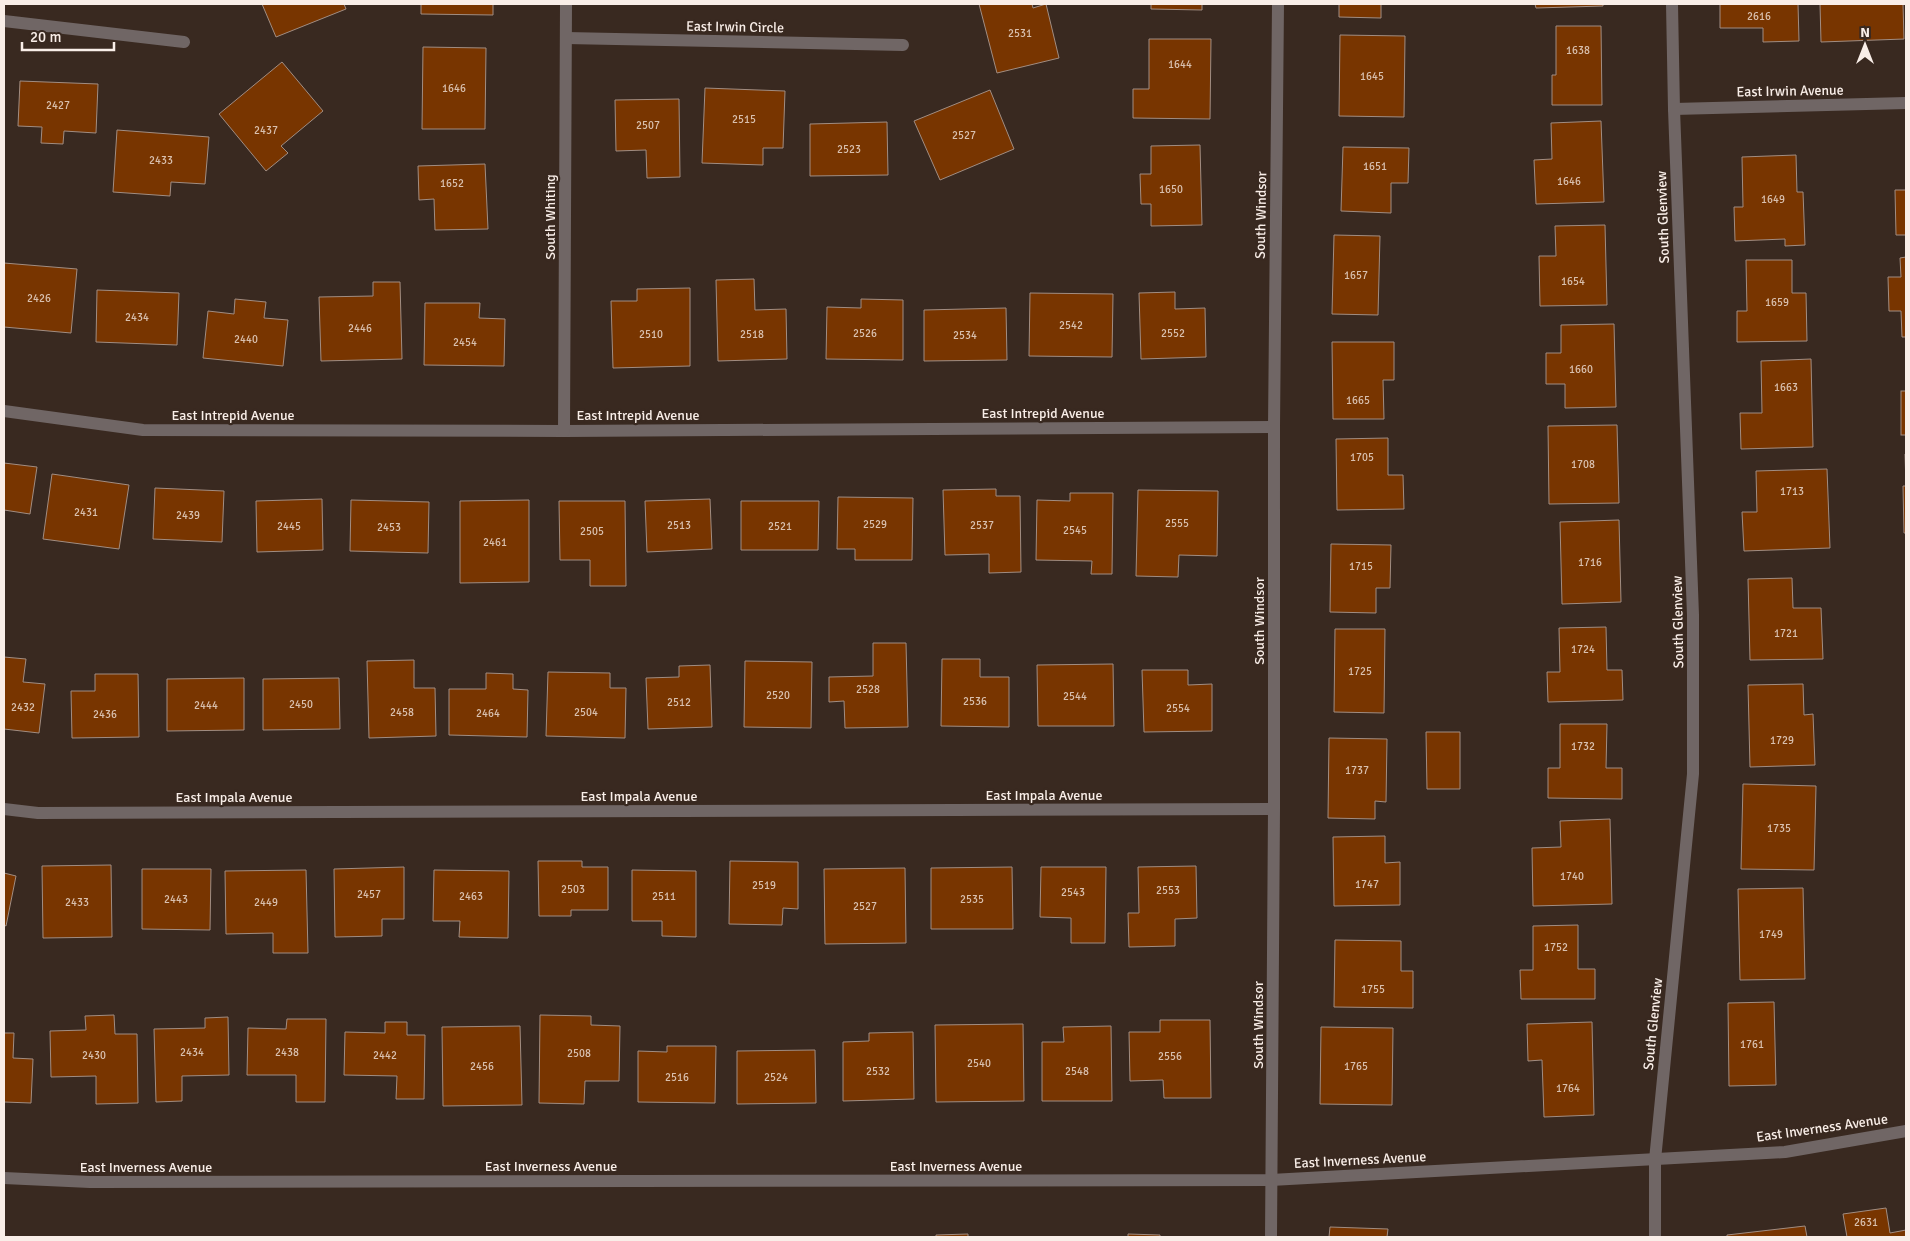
<svg xmlns="http://www.w3.org/2000/svg" width="1910" height="1241" font-family="Signika,sans-serif">
<style>
.building{fill:#783500;stroke:#a18d82}
.lines{fill:none;stroke-linecap:round;stroke-linejoin:round}
.street{stroke:#706665;stroke-width:12}
.labels{text-anchor:middle;dominant-baseline:central;stroke-width:4.5;stroke-linejoin:round;paint-order:stroke}
.number-label{font-size:11px;fill:#d9c0ae}
.street-label{font-size:14px;fill:#f9eee8;stroke:#392920}
</style>
<rect width="100%" height="100%" fill="#392920"/>
<g class="building">
<path d="M262,4H344L346,9L276,37Z"/>
<path d="M421,4H493V15L421,14Z"/>
<path d="M979,4H1032L1033,8L1046,4L1059,58L997,73Z"/>
<path d="M1151,4H1202V10L1151,9Z"/>
<path d="M1339,4H1381V18L1339,17Z"/>
<path d="M1535,4H1603V6L1536,8Z"/>
<path d="M1720,4H1798L1799,41L1763,42V28H1720Z"/>
<path d="M1820,4H1903L1904,39L1821,42Z"/>
<path d="M1556,26H1601L1602,105H1552V75H1556Z"/>
<path d="M1340,35L1405,36L1404,117L1339,116Z"/>
<path d="M1149,39H1211L1210,119L1133,118V89H1149Z"/>
<path d="M423,47L486,48L485,129H422Z"/>
<path d="M282,62L323,111L281,146L288,153L266,171L219,114Z"/>
<path d="M20,81L98,84L96,133L64,131L63,144L41,143L42,127L18,126Z"/>
<path d="M705,88L785,91L783,148H763V165L702,163Z"/>
<path d="M990,90L1014,149L940,180L914,121Z"/>
<path d="M679,99L680,177L647,178L646,150L616,151L615,100Z"/>
<path d="M1601,121L1604,202L1536,204L1534,160L1552,159L1551,123Z"/>
<path d="M887,122L888,175L810,176V124Z"/>
<path d="M117,130L209,137L205,184L171,182L170,196L113,192Z"/>
<path d="M1200,145L1202,225L1151,226V204H1141L1140,174H1151V146Z"/>
<path d="M1343,147L1409,148L1408,183H1391V213L1341,211Z"/>
<path d="M1796,155L1797,192H1803L1805,245L1785,246V239L1735,241L1734,207H1743L1742,157Z"/>
<path d="M485,164L488,229L435,230L434,199L419,200L418,166Z"/>
<path d="M1895,190H1906V235H1896Z"/>
<path d="M1605,225L1607,305L1540,306L1539,256H1556L1555,226Z"/>
<path d="M1334,235L1380,236L1378,315L1332,314Z"/>
<path d="M1906,257V337H1902L1901,311H1889L1888,277H1901L1900,258Z"/>
<path d="M1746,260H1792V293H1806L1807,341L1737,342V311H1747Z"/>
<path d="M4,263L77,269L71,333L4,327Z"/>
<path d="M754,279L755,310L786,309L787,359L718,361L716,280Z"/>
<path d="M373,282H400L402,359L321,361L319,297L373,296Z"/>
<path d="M690,288V366L613,368L611,301H637V289Z"/>
<path d="M97,290L179,293L177,345L96,342Z"/>
<path d="M1175,292V309L1205,308L1206,357L1141,359L1139,293Z"/>
<path d="M1030,293L1113,294L1112,357L1029,356Z"/>
<path d="M235,299L266,302L264,318L288,320L283,366L203,358L208,311L234,314Z"/>
<path d="M861,299L903,300V360L826,359L827,307L861,308Z"/>
<path d="M425,303H480L479,318L505,319L504,366L424,365Z"/>
<path d="M1006,308L1007,360L924,361V310Z"/>
<path d="M1614,324L1616,407L1565,408V384H1546V353H1561V325Z"/>
<path d="M1332,342H1394V380H1383L1384,419H1333Z"/>
<path d="M1811,359L1813,447L1741,449L1740,413H1762L1761,361Z"/>
<rect x="1901" y="391" width="5" height="44"/>
<path d="M1617,425L1619,503L1549,504L1548,426Z"/>
<path d="M1388,438V475H1403L1404,509L1337,510L1336,439Z"/>
<path d="M1905,454H1906V533H1904L1903,486H1906Z"/>
<path d="M4,463L37,467L30,514L4,510Z"/>
<path d="M1827,469L1830,548L1744,551L1742,512H1757L1756,471Z"/>
<path d="M52,474L129,485L119,549L43,539Z"/>
<path d="M155,488L224,491L222,542L153,539Z"/>
<path d="M996,489V496H1020L1021,572L989,573V554L945,555L943,490Z"/>
<path d="M1138,490L1218,491L1217,556L1179,555L1178,577L1136,576Z"/>
<path d="M1070,493H1113L1112,574H1091L1092,561L1036,560L1037,500L1070,501Z"/>
<path d="M838,497L913,498L912,560H855V549H837Z"/>
<path d="M322,499L323,550L257,552L256,501Z"/>
<path d="M710,499L712,549L647,552L645,501Z"/>
<path d="M351,500L429,502L428,553L350,551Z"/>
<path d="M529,500V582L460,583V501Z"/>
<path d="M559,501H625L626,586H590V560H560Z"/>
<path d="M741,501H819L818,550H741Z"/>
<path d="M1619,520L1621,602L1562,604L1560,522Z"/>
<path d="M1331,544L1391,545L1390,588H1376V613L1330,612Z"/>
<path d="M1792,578L1793,608H1821L1823,659L1750,660L1748,579Z"/>
<path d="M1606,627L1607,670H1622L1623,700L1548,702L1547,672H1560L1559,628Z"/>
<path d="M1335,629H1385L1384,713L1334,712Z"/>
<path d="M873,643H906L908,727L845,728L844,701L829,702V677L873,676Z"/>
<path d="M4,657L26,659L23,682L45,684L39,733L4,729Z"/>
<path d="M942,659H980V677H1009V727L941,726Z"/>
<path d="M414,660V688H435L436,736L369,738L367,661Z"/>
<path d="M745,661L812,662L811,728L744,727Z"/>
<path d="M1113,664L1114,726H1038L1037,665Z"/>
<path d="M710,665L712,727L648,729L646,678L679,677V666Z"/>
<path d="M1142,670H1188V685L1212,684V731L1144,732Z"/>
<path d="M548,672L610,673V688H626L625,738L546,736Z"/>
<path d="M486,673L513,674V689L528,690L527,737L449,735V689H486Z"/>
<path d="M95,674H138L139,737L72,738L71,691H95Z"/>
<path d="M244,678V730L167,731V679Z"/>
<path d="M339,678L340,729L263,730V679Z"/>
<path d="M1803,684L1804,715L1813,714L1815,765L1750,767L1748,685Z"/>
<path d="M1560,724H1607L1606,768H1622V799L1548,798V768H1560Z"/>
<path d="M1426,732H1460V789H1427Z"/>
<path d="M1329,738L1387,739L1386,802L1375,801V819L1328,818Z"/>
<path d="M1743,784L1816,786L1814,870L1741,869Z"/>
<path d="M1610,819L1612,904L1533,906L1532,848L1561,847L1560,821Z"/>
<path d="M1385,836V863L1400,862V905L1334,906L1333,837Z"/>
<path d="M538,861H582V867H608V910H571V916H539Z"/>
<path d="M730,861L798,862V909L783,908L782,925L729,924Z"/>
<path d="M111,865L112,937L43,938L42,866Z"/>
<path d="M1196,866L1197,918L1175,919V946L1129,947L1128,913H1139L1138,867Z"/>
<path d="M404,867V919H382V936L335,937L334,869Z"/>
<path d="M1012,867L1013,929H931V868Z"/>
<path d="M1041,867H1106L1105,943H1071V918L1040,917Z"/>
<path d="M905,868L906,943L825,944L824,869Z"/>
<path d="M142,869H211L210,930L142,929Z"/>
<path d="M306,870L308,953H273V933L226,934L225,871Z"/>
<path d="M434,870L509,871L508,938L459,937L460,921H433Z"/>
<path d="M632,870L696,871V937L662,936V921H632Z"/>
<path d="M4,873L16,876L6,926L4,925Z"/>
<path d="M1803,888L1805,979L1740,980L1738,889Z"/>
<path d="M1578,925V969H1595V999H1521L1520,970H1533V926Z"/>
<path d="M1335,940L1401,941V971H1413V1008L1334,1007Z"/>
<path d="M1774,1002L1776,1085L1729,1086L1728,1003Z"/>
<path d="M114,1015L115,1034H137L138,1103L96,1104V1076L51,1077L50,1031L86,1030L85,1016Z"/>
<path d="M540,1015L591,1016V1025L620,1026L619,1081H585L584,1104L539,1103Z"/>
<path d="M228,1017L229,1075L182,1076V1101L156,1102L154,1029L205,1028V1018Z"/>
<path d="M287,1019H326L325,1102H296V1075H247L248,1028L286,1029Z"/>
<path d="M1160,1020H1210L1211,1098H1164L1163,1080L1130,1081L1129,1032H1160Z"/>
<path d="M385,1022H407V1035H425L424,1099H396L397,1076L344,1075L345,1032L385,1033Z"/>
<path d="M1592,1022L1594,1115L1544,1117L1542,1060L1528,1061L1527,1024Z"/>
<path d="M1023,1024L1024,1101L936,1102L935,1025Z"/>
<path d="M520,1026L522,1105L443,1106L442,1027Z"/>
<path d="M1111,1026L1112,1101H1042V1042H1064L1063,1027Z"/>
<path d="M1321,1027L1393,1028L1392,1105L1320,1104Z"/>
<path d="M913,1032L914,1099L843,1101V1042L869,1041V1033Z"/>
<path d="M4,1033H14L13,1058L33,1059L31,1103L4,1102Z"/>
<path d="M667,1046H716L715,1103L638,1102V1051L667,1052Z"/>
<path d="M815,1050L816,1103L737,1104V1051Z"/>
<path d="M1886,1208L1890,1233L1906,1230V1237H1847L1843,1214Z"/>
<path d="M1805,1226L1807,1237H1727V1235Z"/>
<path d="M1330,1227L1388,1229L1387,1237H1329Z"/>
<path d="M968,1234V1237H936V1235Z"/>
<path d="M1128,1234L1160,1235V1237H1128Z"/>
</g>
<g class="lines">
<g class="street">
<path d="M4,21L184,42"/>
<path d="M566,38L903,45"/>
<path d="M1674,109L1906,103"/>
<path d="M4,411L143,430L564,431L1274,427"/>
<path d="M564,431L566,4"/>
<path d="M4,809L38,813L1274,809"/>
<path d="M4,1178L90,1182L1271,1180L1785,1152L1906,1131"/>
<path d="M1271,1237L1274,809V427L1278,4"/>
<path d="M1655,1237V1160L1693,774V615L1674,109L1672,4"/>
</g>
</g>
<g class="labels">
<g class="number-label">
<text x="1759" y="16">2616</text>
<text x="1020" y="33">2531</text>
<text x="1578" y="50">1638</text>
<text x="1180" y="64">1644</text>
<text x="1372" y="76">1645</text>
<text x="454" y="88">1646</text>
<text x="58" y="105">2427</text>
<text x="744" y="119">2515</text>
<text x="648" y="125">2507</text>
<text x="266" y="130">2437</text>
<text x="964" y="135">2527</text>
<text x="849" y="149">2523</text>
<text x="161" y="160">2433</text>
<text x="1375" y="166">1651</text>
<text x="1569" y="181">1646</text>
<text x="452" y="183">1652</text>
<text x="1171" y="189">1650</text>
<text x="1773" y="199">1649</text>
<text x="1356" y="275">1657</text>
<text x="1573" y="281">1654</text>
<text x="39" y="298">2426</text>
<text x="1777" y="302">1659</text>
<text x="137" y="317">2434</text>
<text x="1071" y="325">2542</text>
<text x="360" y="328">2446</text>
<text x="865" y="333">2526</text>
<text x="1173" y="333">2552</text>
<text x="651" y="334">2510</text>
<text x="752" y="334">2518</text>
<text x="965" y="335">2534</text>
<text x="246" y="339">2440</text>
<text x="465" y="342">2454</text>
<text x="1581" y="369">1660</text>
<text x="1786" y="387">1663</text>
<text x="1358" y="400">1665</text>
<text x="1362" y="457">1705</text>
<text x="1583" y="464">1708</text>
<text x="1792" y="491">1713</text>
<text x="86" y="512">2431</text>
<text x="188" y="515">2439</text>
<text x="1177" y="523">2555</text>
<text x="875" y="524">2529</text>
<text x="679" y="525">2513</text>
<text x="982" y="525">2537</text>
<text x="289" y="526">2445</text>
<text x="780" y="526">2521</text>
<text x="389" y="527">2453</text>
<text x="1075" y="530">2545</text>
<text x="592" y="531">2505</text>
<text x="495" y="542">2461</text>
<text x="1590" y="562">1716</text>
<text x="1361" y="566">1715</text>
<text x="1786" y="633">1721</text>
<text x="1583" y="649">1724</text>
<text x="1360" y="671">1725</text>
<text x="868" y="689">2528</text>
<text x="778" y="695">2520</text>
<text x="1075" y="696">2544</text>
<text x="975" y="701">2536</text>
<text x="679" y="702">2512</text>
<text x="301" y="704">2450</text>
<text x="206" y="705">2444</text>
<text x="23" y="707">2432</text>
<text x="1178" y="708">2554</text>
<text x="402" y="712">2458</text>
<text x="586" y="712">2504</text>
<text x="488" y="713">2464</text>
<text x="105" y="714">2436</text>
<text x="1782" y="740">1729</text>
<text x="1583" y="746">1732</text>
<text x="1357" y="770">1737</text>
<text x="1779" y="828">1735</text>
<text x="1572" y="876">1740</text>
<text x="1367" y="884">1747</text>
<text x="764" y="885">2519</text>
<text x="573" y="889">2503</text>
<text x="1168" y="890">2553</text>
<text x="1073" y="892">2543</text>
<text x="369" y="894">2457</text>
<text x="471" y="896">2463</text>
<text x="664" y="896">2511</text>
<text x="176" y="899">2443</text>
<text x="972" y="899">2535</text>
<text x="77" y="902">2433</text>
<text x="266" y="902">2449</text>
<text x="865" y="906">2527</text>
<text x="1771" y="934">1749</text>
<text x="1556" y="947">1752</text>
<text x="1373" y="989">1755</text>
<text x="1752" y="1044">1761</text>
<text x="192" y="1052">2434</text>
<text x="287" y="1052">2438</text>
<text x="579" y="1053">2508</text>
<text x="94" y="1055">2430</text>
<text x="385" y="1055">2442</text>
<text x="1170" y="1056">2556</text>
<text x="979" y="1063">2540</text>
<text x="482" y="1066">2456</text>
<text x="1356" y="1066">1765</text>
<text x="878" y="1071">2532</text>
<text x="1077" y="1071">2548</text>
<text x="677" y="1077">2516</text>
<text x="776" y="1077">2524</text>
<text x="1568" y="1088">1764</text>
<text x="1866" y="1222">2631</text>
</g>
<g class="street-label">
<text transform="translate(735 27) rotate(1)">East Irwin Circle</text>
<text transform="translate(1790 91) rotate(-1)">East Irwin Avenue</text>
<text transform="translate(1261 215) rotate(-89)">South Windsor</text>
<text transform="translate(550 217) rotate(-90)">South Whiting</text>
<text transform="translate(1663 217) rotate(-92)">South Glenview</text>
<text x="1043" y="413">East Intrepid Avenue</text>
<text x="233" y="415">East Intrepid Avenue</text>
<text x="638" y="415">East Intrepid Avenue</text>
<text transform="translate(1259 621) rotate(-90)">South Windsor</text>
<text transform="translate(1678 622) rotate(-91)">South Glenview</text>
<text x="1044" y="795">East Impala Avenue</text>
<text x="639" y="796">East Impala Avenue</text>
<text x="234" y="797">East Impala Avenue</text>
<text transform="translate(1653 1024) rotate(-84)">South Glenview</text>
<text transform="translate(1258 1025) rotate(-90)">South Windsor</text>
<text transform="translate(1822 1128) rotate(-8)">East Inverness Avenue</text>
<text transform="translate(1360 1160) rotate(-3)">East Inverness Avenue</text>
<text x="551" y="1166">East Inverness Avenue</text>
<text x="956" y="1166">East Inverness Avenue</text>
<text x="146" y="1167">East Inverness Avenue</text>
</g>
</g>
<rect width="1910" height="1241" fill="none" stroke="#f9eee8" stroke-width="10"/>
<g transform="translate(1865 45)" stroke="#392920" stroke-width="4" paint-order="stroke">
<path d="M0-4L9 19L0 12L-9 19Z" fill="#f9eee8"/>
<text y="-8" font-size="14" font-weight="bold" text-anchor="middle" fill="#f9eee8">N</text>
</g>
<path d="M22 42v8h92v-8" fill="none" stroke="#f9eee8" stroke-width="2.5"/>
<text x="30" y="42" font-size="15" fill="#f9eee8" stroke="#392920" stroke-width="4" paint-order="stroke">20 m</text>
</svg>
